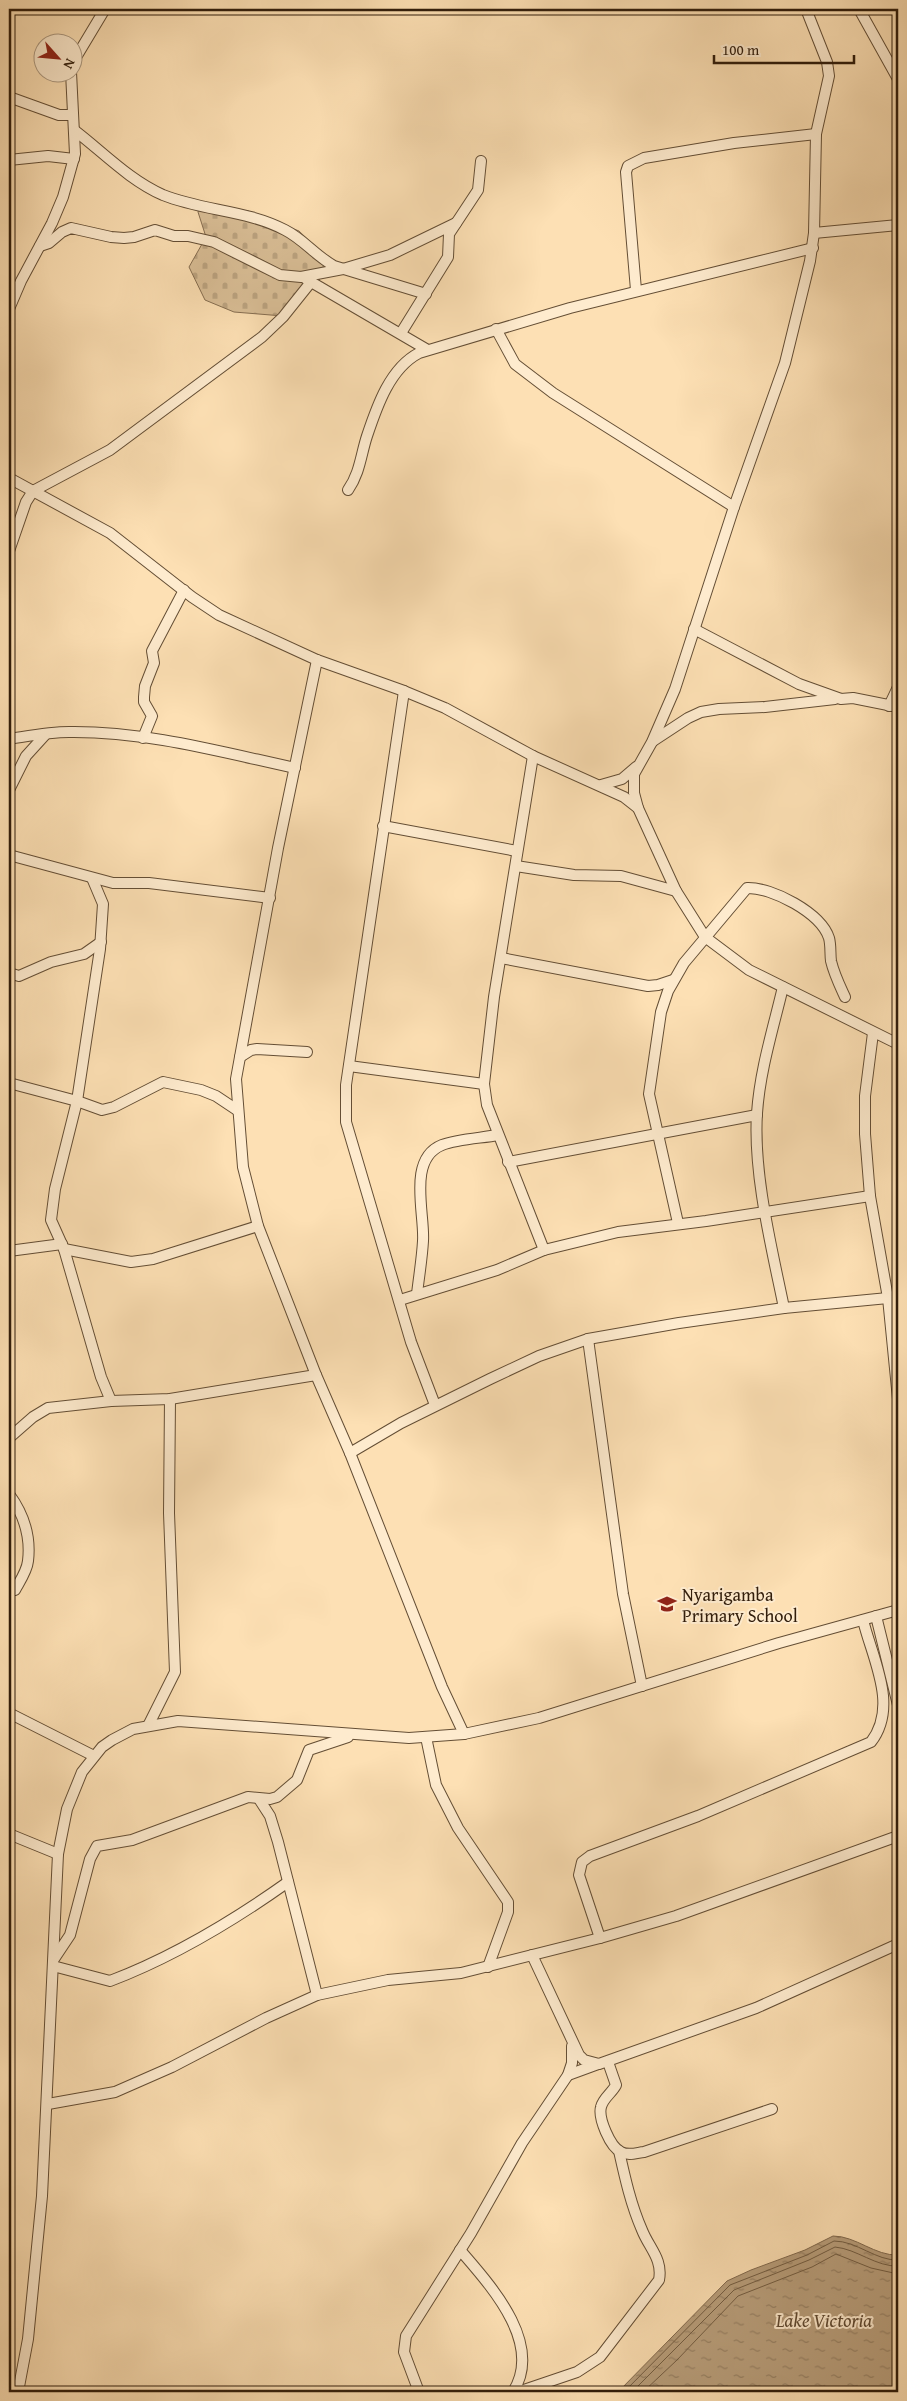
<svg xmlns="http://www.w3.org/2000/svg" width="907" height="2401" font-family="'Gentium Book Plus',serif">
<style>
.cemetery{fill:url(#cemetery-stones);stroke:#866e51}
.water{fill:url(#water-ripples);stroke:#826a4e}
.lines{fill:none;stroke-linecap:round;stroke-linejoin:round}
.shore{stroke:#745e43;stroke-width:1}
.minor-casing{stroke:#644e35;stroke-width:12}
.minor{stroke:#feebce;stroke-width:10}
.labels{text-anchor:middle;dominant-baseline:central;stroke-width:4;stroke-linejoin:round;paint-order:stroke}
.poi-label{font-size:18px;fill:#311d0b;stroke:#feebce;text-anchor:start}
.water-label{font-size:19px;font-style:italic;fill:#604a32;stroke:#feebce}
</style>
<defs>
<pattern id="cemetery-stones" width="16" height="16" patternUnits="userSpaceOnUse" patternTransform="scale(1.25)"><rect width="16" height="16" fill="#dabf97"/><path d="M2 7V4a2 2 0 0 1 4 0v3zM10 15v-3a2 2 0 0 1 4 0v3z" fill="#bca481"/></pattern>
<pattern id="water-ripples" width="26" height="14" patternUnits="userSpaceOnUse" patternTransform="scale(1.25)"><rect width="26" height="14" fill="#b89e7b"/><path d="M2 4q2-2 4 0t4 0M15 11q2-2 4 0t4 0" fill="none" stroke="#968063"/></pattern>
</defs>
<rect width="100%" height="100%" fill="#fde0b4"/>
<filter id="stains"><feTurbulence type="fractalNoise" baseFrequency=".004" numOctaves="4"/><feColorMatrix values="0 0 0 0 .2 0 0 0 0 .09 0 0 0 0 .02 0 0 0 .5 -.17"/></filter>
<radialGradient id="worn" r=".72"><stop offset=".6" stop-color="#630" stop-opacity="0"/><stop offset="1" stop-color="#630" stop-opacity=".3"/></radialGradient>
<path class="cemetery" d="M212,206L248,211L299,231L324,255V264L318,284L304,291L283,316L234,312L205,300L189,267L206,237L198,212L199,209Z"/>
<path class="water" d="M833,2236C856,2236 875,2256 898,2255V2392H618L727,2281L751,2270L805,2250Z"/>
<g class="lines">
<g class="shore">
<path d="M624,2392L730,2285L807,2255L834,2241C857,2241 876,2261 898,2260"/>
<path d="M632,2392L734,2290L809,2260L835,2247C857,2249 876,2267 898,2266"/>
<path d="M643,2392L677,2360L738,2296L812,2267L836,2254L871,2268L898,2274"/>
</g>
<g class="minor-casing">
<g id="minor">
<path d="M859,9L898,79"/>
<path d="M72,64L105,9"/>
<path d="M9,97L59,115H72"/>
<path d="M74,130C103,152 129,180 163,195C203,211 247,210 285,230C303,239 316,256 334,266L426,294"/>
<path d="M9,160L48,156L74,159"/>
<path d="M814,233L898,225"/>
<path d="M40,246L49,243L62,232L71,228L111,237L124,238L134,237L155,230L174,236H188L214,242L280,275L301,277L343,269L390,255L456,223"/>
<path d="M306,279L426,349"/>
<path d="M636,290L626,172L628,166L644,158L734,143L816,134"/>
<path d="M9,309L21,281L52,223L63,197L75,154L71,72"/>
<path d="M496,329L515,364L553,393L734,507"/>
<path d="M401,333L448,257L449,234L478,190L481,161"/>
<path d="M9,478L110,533L192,597L219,615L317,660L404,691L445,708L533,756L624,797L638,808L676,891L705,937L749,970L898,1044"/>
<path d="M348,490C360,473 361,454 367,436C377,406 390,368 419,353L570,308L813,248"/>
<path d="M9,551L26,502L33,491L110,450L262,337L283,317L311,282"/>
<path d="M694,629L799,684L841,699L853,698L898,707"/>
<path d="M317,660L278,848L236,1079L243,1167L258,1226L316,1375L350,1453L442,1687L464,1734"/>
<path d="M404,691L346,1085V1122L411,1342L435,1405"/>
<path d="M889,706L898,687"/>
<path d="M143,738L152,716L144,702V697L145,686L154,663L152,651L184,590"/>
<path d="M9,739C29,736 49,732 69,732C145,731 221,752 295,768"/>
<path d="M653,741L688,718L701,712L719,709L765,707L835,699"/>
<path d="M533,756L494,997L484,1084L487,1105L544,1250"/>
<path d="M601,785L622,779L636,767"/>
<path d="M9,790L26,756L46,734"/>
<path d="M638,808L634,793V774L652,742L675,689L734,507L785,363L810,261L814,233L816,134L829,76L827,62L806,9"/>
<path d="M383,826L517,851"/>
<path d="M9,855L113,883H149L270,898"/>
<path d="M516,866L574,875L621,876L676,891"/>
<path d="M92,878L103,904L100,949L77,1101L55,1189L51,1220L64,1249L101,1377L111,1401"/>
<path d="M501,958L648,986L658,985L673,980"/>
<path d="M9,973L19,976L51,962L84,954L101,942"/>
<path d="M783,987C773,1029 760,1070 757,1113C753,1174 772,1249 784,1308"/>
<path d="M873,1033L865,1096V1134L870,1196L888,1298L898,1399"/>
<path d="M240,1057L251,1050L257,1049L307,1052"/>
<path d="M349,1066L484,1084"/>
<path d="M9,1083L77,1101L102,1110L114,1107L163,1082L201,1090L216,1096L237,1110"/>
<path d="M508,1162L757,1115"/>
<path d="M678,1223L649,1094L661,1012L668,991L684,963L747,888C772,887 821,913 829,938C831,945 830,954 831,961C834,974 840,986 845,997"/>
<path d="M64,1249L131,1262L153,1259L258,1226"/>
<path d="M9,1251L62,1244"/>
<path d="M417,1294C419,1276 422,1259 423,1241C425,1214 407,1159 442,1145C457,1139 482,1138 498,1135"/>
<path d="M400,1300L497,1270L544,1250L618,1232L706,1221L870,1196"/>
<path d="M588,1339L623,1594L642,1686"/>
<path d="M9,1438L33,1417L48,1408L111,1401L170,1399L316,1375"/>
<path d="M350,1453L401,1423L490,1379L539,1356L588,1339L679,1323L784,1308L888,1298"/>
<path d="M9,1494C23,1513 31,1536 28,1561C27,1571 20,1581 15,1590"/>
<path d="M876,1616L898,1705"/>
<path d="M9,1713L94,1756"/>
<path d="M148,1726L175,1672L169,1513L170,1399"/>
<path d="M426,1737L436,1785L458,1828L508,1902V1912L488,1967"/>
<path d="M259,1799L270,1816L278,1842L317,1995"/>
<path d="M9,1834L58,1854"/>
<path d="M600,1938L579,1875L582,1862L590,1856L698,1816L871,1742C899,1706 872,1658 863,1620"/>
<path d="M532,1955L579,2055L584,2060L599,2064L756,2008L898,1944"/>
<path d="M54,1959L70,1935L90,1859L97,1846L132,1840L248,1797L270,1799L277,1797L297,1780L309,1750L348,1737"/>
<path d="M53,1966L110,1981C173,1957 233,1921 288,1882"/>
<path d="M608,2062L616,2085C612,2093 603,2098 601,2107C598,2118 610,2147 621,2152C628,2156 636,2153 644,2152L772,2109"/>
<path d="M568,2075L598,2064"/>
<path d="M48,2104L115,2092L172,2067L266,2018L317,1995L388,1980L461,1973L600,1938L676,1916L898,1836"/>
<path d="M460,2250C490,2285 544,2343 513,2392"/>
<path d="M18,2392L28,2339L42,2196L58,1854L67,1809L82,1772L102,1747L112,1740L133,1729L178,1721L409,1738L464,1734L539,1718L779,1643L898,1610"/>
<path d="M419,2392L404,2352L406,2336L471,2233L522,2143L568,2075L572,2063V2046"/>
<path d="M518,2392L577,2372L600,2357L659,2280C663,2259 649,2248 642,2230C631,2205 625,2178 619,2151"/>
</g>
</g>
<use href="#minor" class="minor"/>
</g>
<defs>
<g id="school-bare" transform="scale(1.5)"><path d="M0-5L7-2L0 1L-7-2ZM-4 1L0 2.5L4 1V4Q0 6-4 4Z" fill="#8f2418" stroke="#feebce" stroke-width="2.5" paint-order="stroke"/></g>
</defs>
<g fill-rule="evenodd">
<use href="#school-bare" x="667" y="1604"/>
</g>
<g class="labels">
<g class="poi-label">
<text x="682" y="1594">Nyarigamba<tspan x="682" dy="21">Primary School</tspan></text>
</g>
<g class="water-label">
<text x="824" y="2320">Lake Victoria</text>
</g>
</g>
<rect width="907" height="2401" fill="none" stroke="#fde0b4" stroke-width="30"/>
<rect x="10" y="10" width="887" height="2381" fill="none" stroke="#311d0b" stroke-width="2.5"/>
<rect x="15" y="15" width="877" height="2371" fill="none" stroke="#311d0b"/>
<g transform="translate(58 58) rotate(117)"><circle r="24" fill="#feebce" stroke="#ac9980"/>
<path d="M0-4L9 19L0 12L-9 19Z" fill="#8f2418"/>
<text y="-8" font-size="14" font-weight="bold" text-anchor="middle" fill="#311d0b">N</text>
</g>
<path d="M714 55v8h140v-8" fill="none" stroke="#311d0b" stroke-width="2.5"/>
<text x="722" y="55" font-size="15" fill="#311d0b" stroke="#feebce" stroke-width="4" paint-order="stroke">100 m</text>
<rect width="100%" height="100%" filter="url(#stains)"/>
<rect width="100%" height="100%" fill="url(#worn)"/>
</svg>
